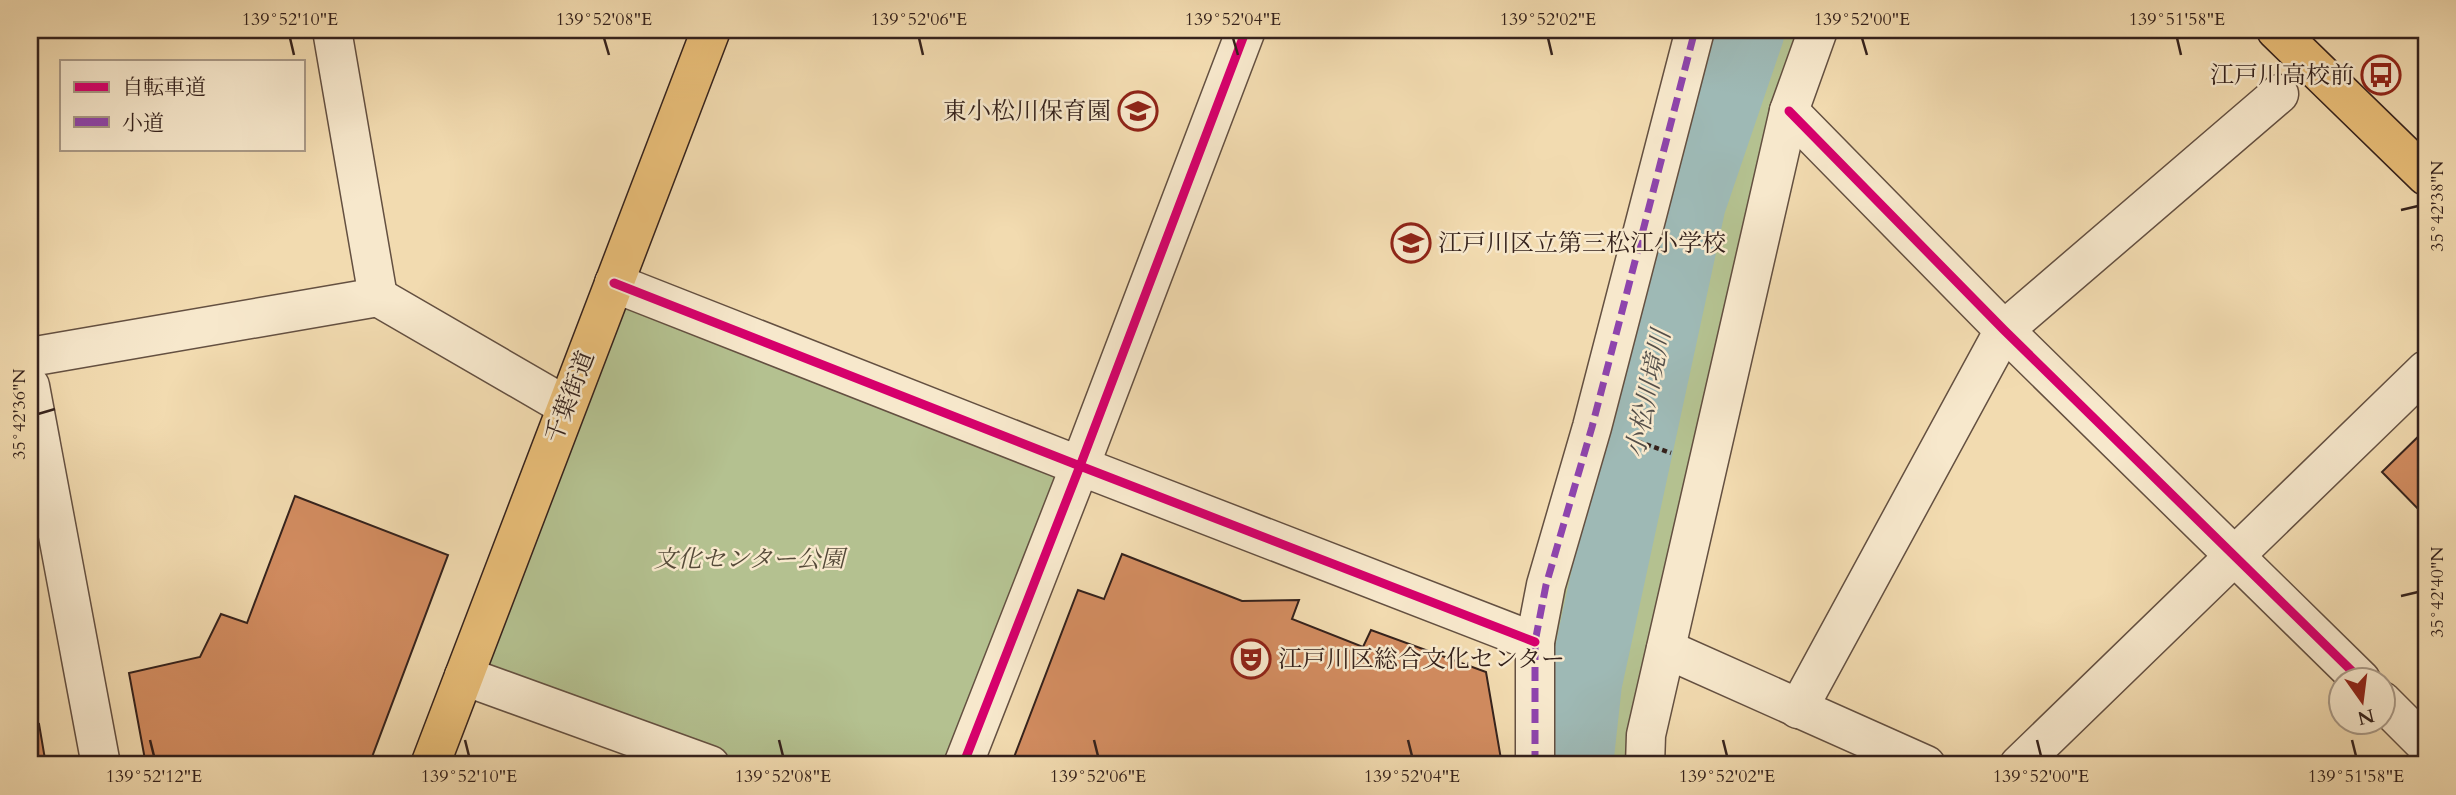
<svg xmlns="http://www.w3.org/2000/svg" width="2456" height="795" font-family="Cardo,'Noto Serif JP',serif">
<style>
.green{fill:#b4c190;stroke:#747256;stroke-width:2}
.lines{fill:none;stroke-linecap:round;stroke-linejoin:round}
.river{stroke:#9eb9b5;stroke-width:74}
.building{fill:#d28c60;stroke:#35221c;stroke-width:2}
.minor-casing{stroke:#645041;stroke-width:41}
.major-casing{stroke:#35221c;stroke-width:41}
.highway-casing{stroke:#35221c;stroke-width:41}
.path{stroke:#35221c;stroke-width:4.5;stroke-dasharray:5 3.5;stroke-linecap:butt}
.minor{stroke:#f7e8cc;stroke-width:38}
.major{stroke:#e9be78;stroke-width:38}
.highway{stroke:#e9be78;stroke-width:38}
.quiet{stroke:#8e44ad;stroke-width:7;stroke-dasharray:14 7;stroke-linecap:butt}
.cycleway-casing{stroke:#f7e8cc;stroke-width:13}
.cycleway{stroke:#d6006c;stroke-width:9}
.ticks{fill:none;stroke:#35221c;stroke-width:2.5}
.labels{text-anchor:middle;dominant-baseline:central;stroke-width:5;stroke-linejoin:round;paint-order:stroke}
.poi-label{font-size:24px;fill:#35221c;stroke:#f7e8cc;text-anchor:end}
.street-label{font-size:24px;fill:#35221c;stroke:#f7e8cc}
.park-label{font-size:24px;font-style:italic;fill:#554a39;stroke:#f7e8cc}
.water-label{font-size:26px;font-style:italic;fill:#544f4a;stroke:#f7e8cc}
.neatline{fill:none;stroke:#35221c;stroke-width:2.5}
.ticks-label{font-size:18px;text-anchor:middle;fill:#35221c}
</style>
<rect width="100%" height="100%" fill="#f2dbb0"/>
<filter id="stains"><feTurbulence type="fractalNoise" baseFrequency=".00286" numOctaves="4"/><feColorMatrix values="0 0 0 0 .2 0 0 0 0 .09 0 0 0 0 .02 0 0 0 .5 -.17"/></filter>
<radialGradient id="worn" r=".72"><stop offset=".6" stop-color="#630" stop-opacity="0"/><stop offset="1" stop-color="#630" stop-opacity=".3"/></radialGradient>
<g class="green">
<path d="M1706,30H1808L1634,765H1539L1542,647Z"/>
<path d="M623,301L1062,472L950,765H746L483,671Z"/>
</g>
<g class="lines">
<path class="river" d="M1576,765L1585,683L1689,203L1748,30"/>
</g>
<g class="building">
<path d="M2426,429V517L2382,472Z"/>
<path d="M295,496L448,555L369,765H146L129,673L200,657L221,614L247,623Z"/>
<path d="M1122,554L1242,601L1299,600L1292,619L1363,647L1371,630L1486,672L1502,765H1011L1078,590L1104,599Z"/>
<path d="M39,724L46,765H30V726Z"/>
</g>
<g class="lines">
<g class="minor-casing">
<g id="minor">
<path d="M332,30L378,297"/>
<path d="M1789,111L2004,330L2361,680"/>
<path d="M614,283L1080,466L1246,30"/>
<path d="M30,357L378,297L566,406"/>
<path d="M30,386L101,765"/>
<path d="M1666,649L1926,765"/>
<path d="M464,676L710,765"/>
<path d="M2382,701L2426,745"/>
<path d="M1798,709L2004,330L2279,94"/>
<path d="M963,765L1080,466L1535,642"/>
<path d="M1535,765V642L1546,585L1592,427L1695,30"/>
<path d="M1645,765L1646,735L1789,111L1818,30"/>
<path d="M2019,765L2426,370"/>
</g>
</g>
<g class="major-casing">
<path id="major" d="M2276,30L2426,176"/>
</g>
<g class="highway-casing">
<path id="highway" d="M430,765L711,30"/>
</g>
<path class="path" d="M1630,439L1671,453"/>
<use href="#minor" class="minor"/>
<use href="#major" class="major"/>
<use href="#highway" class="highway"/>
<path class="quiet" d="M1535,765V642L1546,585L1592,427L1695,30"/>
<g class="cycleway-casing">
<g id="cycleway">
<path d="M1789,111L2004,330L2361,680"/>
<path d="M614,283L1080,466L1246,30"/>
<path d="M963,765L1080,466L1535,642"/>
</g>
</g>
<use href="#cycleway" class="cycleway"/>
</g>
<path class="ticks" d="M290,38L294,55M604,38L609,55M919,38L923,55M1233,38L1238,55M1548,38L1552,55M1862,38L1867,55M2177,38L2181,55M2401,210L2418,206M38,414L55,409M2401,596L2418,592M150,740L154,756M465,740L469,756M779,740L783,756M1094,740L1098,756M1408,740L1412,756M1723,740L1727,756M2037,740L2041,756M2352,740L2356,756"/>
<defs>
<g id="bus-ring" transform="scale(2.0125)"><circle r="9.5" fill="#f7e8cc" stroke="#8f2418" stroke-width="1.5"/><path d="M-5-6H5V4H4V6H2V4H-2V6H-4V4H-5ZM-3.5-4V0h7V-4ZM-3.5 1.2v1.5H-2V1.2ZM2 1.2v1.5H3.5V1.2Z" fill="#8f2418"/></g>
<g id="school-ring" transform="scale(2.0125)"><circle r="9.5" fill="#f7e8cc" stroke="#8f2418" stroke-width="1.5"/><path d="M0-5L7-2L0 1L-7-2ZM-4 1L0 2.5L4 1V4Q0 6-4 4Z" fill="#8f2418"/></g>
<g id="theatre-ring" transform="scale(2.0125)"><circle r="9.5" fill="#f7e8cc" stroke="#8f2418" stroke-width="1.5"/><path d="M-5-5.5Q0-4 5-5.5V0Q5 5 0 6Q-5 5-5 0ZM-3.3-2.5H-1v1.5H-3.3ZM1-2.5H3.3v1.5H1ZM-2.8 1Q0 5.5 2.8 1Z" fill="#8f2418"/></g>
</defs>
<g fill-rule="evenodd">
<use href="#bus-ring" x="2381" y="75"/>
<use href="#school-ring" x="1138" y="111"/>
<use href="#school-ring" x="1411" y="243"/>
<use href="#theatre-ring" x="1251" y="659"/>
</g>
<g class="labels">
<g class="poi-label">
<text x="2354" y="75">江戸川高校前</text>
<text x="1111" y="111">東小松川保育園</text>
<text x="1438" y="243" text-anchor="start">江戸川区立第三松江小学校</text>
<text x="1278" y="659" text-anchor="start">江戸川区総合文化センター</text>
</g>
<g class="street-label">
<text transform="translate(570 397) rotate(-69)">千葉街道</text>
</g>
<g class="park-label">
<text x="749" y="559">文化センター公園</text>
</g>
<g class="water-label">
<text transform="translate(1648 394) rotate(-78)">小松川境川</text>
</g>
</g>
<rect width="2456" height="795" fill="none" stroke="#f2dbb0" stroke-width="77"/>
<rect x="60" y="60" width="245" height="91" fill="#f7e8cc" stroke="#a99986" stroke-width="2"/>
<rect x="74" y="82" width="35" height="10" fill="#d6006c" stroke="#a99986" stroke-width="2"/>
<text x="122" y="94" font-size="21" fill="#35221c">自転車道</text>
<rect x="74" y="117" width="35" height="10" fill="#8e44ad" stroke="#a99986" stroke-width="2"/>
<text x="122" y="130" font-size="21" fill="#35221c">小道</text>
<g transform="translate(2362 701) rotate(166)"><circle r="33" fill="#f7e8cc" stroke="#a99986" stroke-width="2"/>
<path d="M0-5L12 26L0 18L-12 26Z" fill="#8f2418"/>
<text y="-10" font-size="19" font-weight="bold" text-anchor="middle" fill="#35221c">N</text>
</g>
<rect x="38" y="38" width="2380" height="718" class="neatline"/>
<g class="ticks-label">
<text x="290" y="25">139°52'10"E</text>
<text x="604" y="25">139°52'08"E</text>
<text x="919" y="25">139°52'06"E</text>
<text x="1233" y="25">139°52'04"E</text>
<text x="1548" y="25">139°52'02"E</text>
<text x="1862" y="25">139°52'00"E</text>
<text x="2177" y="25">139°51'58"E</text>
<text transform="translate(2437 206) rotate(-90)" y="6">35°42'38"N</text>
<text transform="translate(19 414) rotate(-90)" y="6">35°42'36"N</text>
<text transform="translate(2437 592) rotate(-90)" y="6">35°42'40"N</text>
<text x="154" y="782">139°52'12"E</text>
<text x="469" y="782">139°52'10"E</text>
<text x="783" y="782">139°52'08"E</text>
<text x="1098" y="782">139°52'06"E</text>
<text x="1412" y="782">139°52'04"E</text>
<text x="1727" y="782">139°52'02"E</text>
<text x="2041" y="782">139°52'00"E</text>
<text x="2356" y="782">139°51'58"E</text>
</g>
<rect width="100%" height="100%" filter="url(#stains)"/>
<rect width="100%" height="100%" fill="url(#worn)"/>
</svg>
